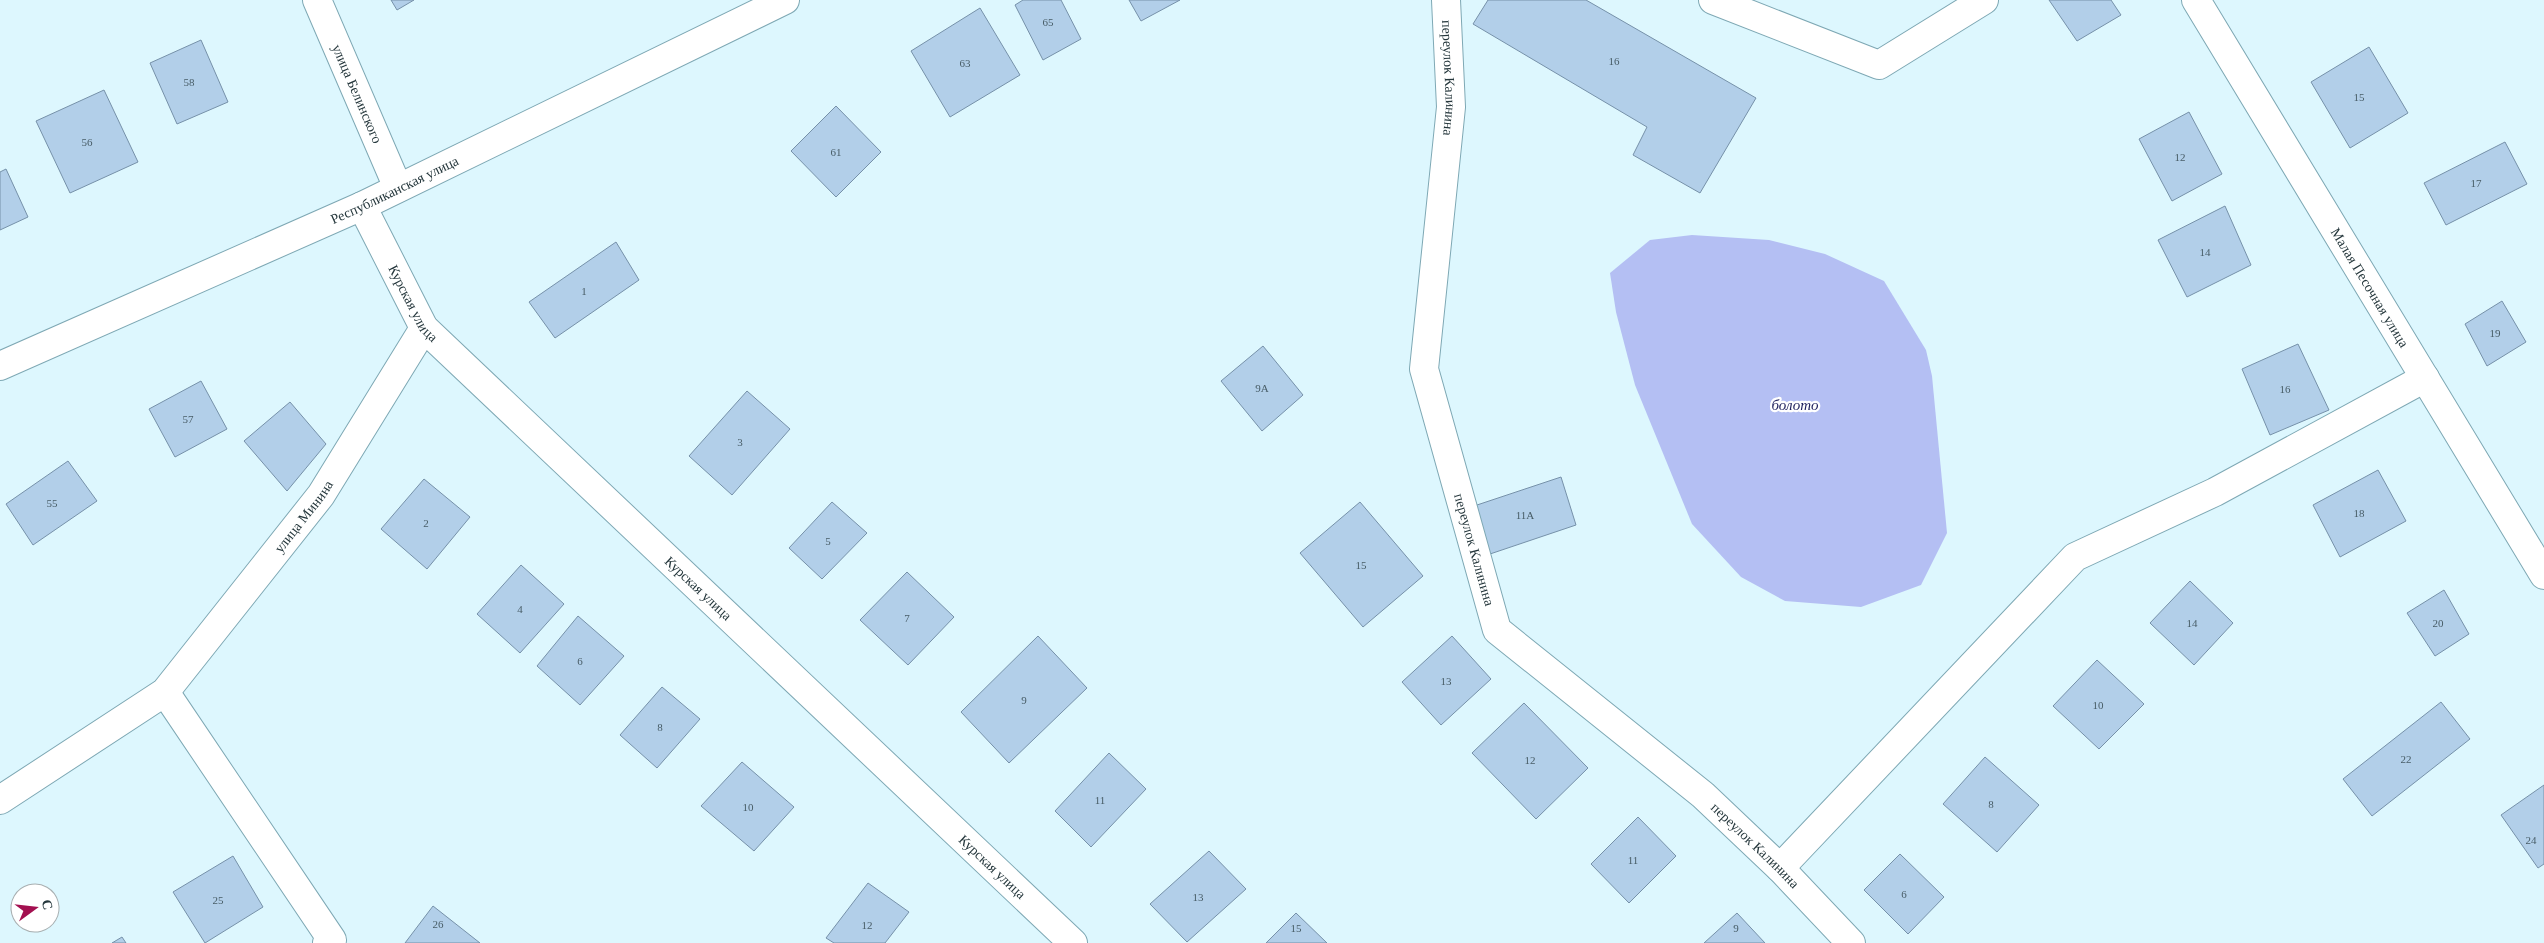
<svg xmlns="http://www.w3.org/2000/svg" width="2544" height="943" font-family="'Times New Roman',serif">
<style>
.water{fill:#b4bff3}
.building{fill:#b2cfe9;stroke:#7691a9}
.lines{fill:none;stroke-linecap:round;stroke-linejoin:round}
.minor-casing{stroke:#7ea8b4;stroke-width:30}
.tertiary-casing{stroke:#7ea8b4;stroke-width:30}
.minor{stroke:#fff;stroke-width:28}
.tertiary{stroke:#fff;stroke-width:28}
.labels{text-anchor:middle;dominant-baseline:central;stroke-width:4.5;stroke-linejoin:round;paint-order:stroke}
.number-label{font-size:11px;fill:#485d67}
.street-label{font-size:14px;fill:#25373c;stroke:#fff}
.water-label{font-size:15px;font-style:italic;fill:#1e205c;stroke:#fff}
</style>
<rect width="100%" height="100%" fill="#ddf7fe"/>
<path class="water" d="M1692,235L1769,240L1825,254L1884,281L1926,350L1932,376L1947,533L1921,585L1861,607L1785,601L1741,577L1692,524L1635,385L1616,312L1610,273L1650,240Z"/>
<g class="building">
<path d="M391,0H414L397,10Z"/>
<path d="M1023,0H1061L1081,39L1043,60L1015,5Z"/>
<path d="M1129,0H1180L1141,21Z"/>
<path d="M1488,0H1586L1756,98L1700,193L1633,155L1647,127L1473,24Z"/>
<path d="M2049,0H2111L2121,15L2077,41Z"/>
<path d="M980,8L1020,75L950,117L911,51Z"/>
<path d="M201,40L228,102L177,124L150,63Z"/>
<path d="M2369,47L2408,113L2350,148L2311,82Z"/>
<path d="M104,90L138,162L70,193L36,121Z"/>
<path d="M836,106L881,152L836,197L791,151Z"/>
<path d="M2189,112L2222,174L2172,201L2139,139Z"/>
<path d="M2505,142L2527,184L2446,225L2424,183Z"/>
<path d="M6,169L28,217L0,230V172Z"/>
<path d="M2225,206L2251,265L2187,297L2158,240Z"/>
<path d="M616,242L639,280L555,338L529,302Z"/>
<path d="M2502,301L2526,342L2487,366L2465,324Z"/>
<path d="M2298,344L2329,410L2270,435L2242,369Z"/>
<path d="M1263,346L1303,395L1262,431L1221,381Z"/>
<path d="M201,381L227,429L175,457L149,409Z"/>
<path d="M747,391L790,429L732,495L689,456Z"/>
<path d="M290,402L326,444L287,491L244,441Z"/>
<path d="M68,461L97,501L33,545L6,504Z"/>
<path d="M2378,470L2406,521L2340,557L2313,505Z"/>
<path d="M1561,477L1576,525L1490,554L1474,506Z"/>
<path d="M424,479L470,517L427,569L381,529Z"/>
<path d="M832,502L867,533L822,579L789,548Z"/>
<path d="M1360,502L1423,576L1363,627L1300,553Z"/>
<path d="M521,565L564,604L520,653L477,614Z"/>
<path d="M907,572L954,617L908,665L860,620Z"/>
<path d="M2190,581L2233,623L2194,665L2150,623Z"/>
<path d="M2444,590L2469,634L2435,656L2407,613Z"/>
<path d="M578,616L624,656L580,705L537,666Z"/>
<path d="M1038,636L1087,688L1009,763L961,712Z"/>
<path d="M1452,636L1491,679L1441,725L1402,682Z"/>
<path d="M2097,660L2144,704L2099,749L2053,706Z"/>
<path d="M662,687L700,719L657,768L620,735Z"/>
<path d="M2441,702L2470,739L2372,816L2343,779Z"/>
<path d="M1524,703L1588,768L1536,819L1472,753Z"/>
<path d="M1109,753L1146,789L1091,847L1055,811Z"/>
<path d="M1985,757L2039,805L1997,852L1943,804Z"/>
<path d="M742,762L794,807L754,851L701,806Z"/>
<path d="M2544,785V864L2538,868L2501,815Z"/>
<path d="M1638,817L1676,856L1629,903L1591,864Z"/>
<path d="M1209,851L1246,889L1187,942L1150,904Z"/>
<path d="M1900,854L1944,897L1908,934L1864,890Z"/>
<path d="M233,856L263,907L205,943L173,892Z"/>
<path d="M868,883L909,912L885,943H834L826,938Z"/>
<path d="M433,906L480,943H405Z"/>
<path d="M1296,913L1327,943H1266Z"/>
<path d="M1737,913L1765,943H1704Z"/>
<path d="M122,937L126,943H112Z"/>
</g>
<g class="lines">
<g class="minor-casing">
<g id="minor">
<path id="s1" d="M317,0L398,188"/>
<path id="s2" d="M1446,0L1451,107L1424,369L1497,630L1703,795L1780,868L1851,943"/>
<path d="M1713,0L1879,65L1984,0"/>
<path id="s3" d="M2196,0L2544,575"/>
<path id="s4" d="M362,206L424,328L1073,943"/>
<path d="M165,692L332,940L327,943"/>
<path id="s5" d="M0,800L165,692L321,495L424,328"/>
<path d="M1780,868L2075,557L2215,492L2425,378"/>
</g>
</g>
<g class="tertiary-casing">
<g id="tertiary">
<path id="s6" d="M0,366L362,206L785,0"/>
</g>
</g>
<use href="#minor" class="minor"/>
<use href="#tertiary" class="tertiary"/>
</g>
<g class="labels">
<g class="number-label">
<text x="1048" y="22">65</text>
<text x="1614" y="61">16</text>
<text x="965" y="63">63</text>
<text x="189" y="82">58</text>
<text x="2359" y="97">15</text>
<text x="87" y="142">56</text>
<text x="836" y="152">61</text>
<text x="2180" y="157">12</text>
<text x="2476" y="183">17</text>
<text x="2205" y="252">14</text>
<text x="584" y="291">1</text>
<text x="2495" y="333">19</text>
<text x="1262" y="388">9А</text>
<text x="2285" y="389">16</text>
<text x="188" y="419">57</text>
<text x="740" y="442">3</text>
<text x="52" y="503">55</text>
<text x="2359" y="513">18</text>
<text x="1525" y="515">11А</text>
<text x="426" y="523">2</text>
<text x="828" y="541">5</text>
<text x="1361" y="565">15</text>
<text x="520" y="609">4</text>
<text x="907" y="618">7</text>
<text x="2192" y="623">14</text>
<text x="2438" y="623">20</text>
<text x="580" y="661">6</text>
<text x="1446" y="681">13</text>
<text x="1024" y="700">9</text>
<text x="2098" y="705">10</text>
<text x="660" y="727">8</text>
<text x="2406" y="759">22</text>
<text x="1530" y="760">12</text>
<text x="1100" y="800">11</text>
<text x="1991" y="804">8</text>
<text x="748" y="807">10</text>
<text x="2531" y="840">24</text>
<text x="1633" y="860">11</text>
<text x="1904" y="894">6</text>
<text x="1198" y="897">13</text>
<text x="218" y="900">25</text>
<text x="438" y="924">26</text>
<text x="867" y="925">12</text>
<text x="1296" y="928">15</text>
<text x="1736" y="928">9</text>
</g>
<g class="street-label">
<text stroke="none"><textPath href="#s2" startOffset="78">переулок Калинина</textPath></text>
<text stroke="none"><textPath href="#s1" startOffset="102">улица Белинского</textPath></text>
<text stroke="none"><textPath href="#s6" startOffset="432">Республиканская улица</textPath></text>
<text stroke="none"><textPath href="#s3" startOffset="336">Малая Песочная улица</textPath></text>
<text stroke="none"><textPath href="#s4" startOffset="110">Курская улица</textPath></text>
<text stroke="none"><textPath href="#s5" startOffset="421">улица Минина</textPath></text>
<text stroke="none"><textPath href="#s2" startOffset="558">переулок Калинина</textPath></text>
<text stroke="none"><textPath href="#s4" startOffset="515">Курская улица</textPath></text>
<text stroke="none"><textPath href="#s2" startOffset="978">переулок Калинина</textPath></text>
<text stroke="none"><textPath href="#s4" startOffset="920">Курская улица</textPath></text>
</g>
<g class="water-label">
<text x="1795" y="405">болото</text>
</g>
</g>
<g transform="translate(35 908) rotate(75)"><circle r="24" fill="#ffffff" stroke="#a8afb1"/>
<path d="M0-4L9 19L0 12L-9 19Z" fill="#a31050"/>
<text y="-8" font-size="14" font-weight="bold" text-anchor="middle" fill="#25373c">С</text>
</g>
</svg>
